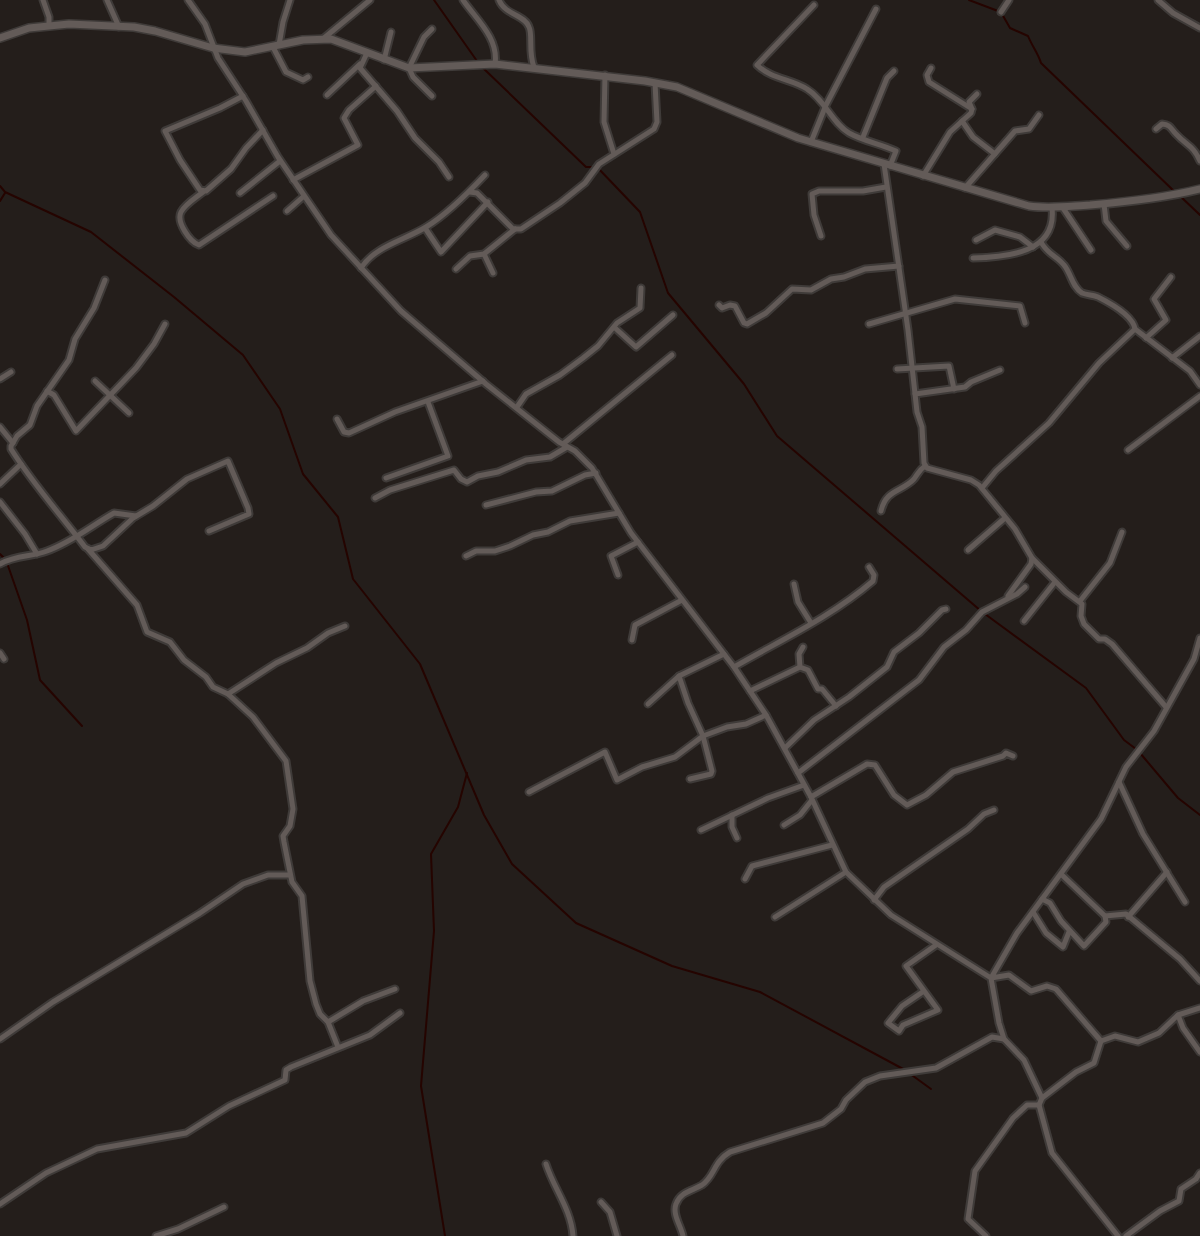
<svg xmlns="http://www.w3.org/2000/svg" width="1200" height="1236" font-family="Overpass,sans-serif">
<style>
.lines{fill:none;stroke-linecap:round;stroke-linejoin:round}
.stream{stroke:#250400;stroke-width:2}
.minor-casing{stroke:#3f3b39;stroke-width:9}
.secondary-casing{stroke:#3f3b39;stroke-width:10}
.minor{stroke:#635b58;stroke-width:5}
.secondary{stroke:#635b58;stroke-width:7}
</style>
<rect width="100%" height="100%" fill="#241e1b"/>
<g class="lines">
<g class="stream">
<path d="M434,0L477,61"/>
<path d="M969,0L998,11"/>
<path d="M1002,14L1010,28L1028,36C1032,46 1038,53 1041,63L1176,193"/>
<path d="M483,68L586,167H597L640,212L668,293L744,384L777,436L981,611"/>
<path d="M0,186L5,192L91,232L174,297L243,355L280,409L303,474L338,517L353,579L420,664L484,815L512,864L576,923L672,966L760,992L905,1070"/>
<path d="M1180,196L1200,215"/>
<path d="M0,201L5,193"/>
<path d="M0,554L6,560L27,620L40,680L82,726"/>
<path d="M985,614L1086,688L1124,740L1136,749"/>
<path d="M1140,753L1178,798L1200,815"/>
<path d="M909,1073L931,1089"/>
<path d="M445,1236L421,1086L434,931L431,854L458,807L467,773"/>
</g>
<g class="minor-casing">
<g id="minor">
<path d="M43,0L49,17V26"/>
<path d="M107,0L119,27"/>
<path d="M188,0L205,24L218,58L246,101L278,157L331,235L401,311L486,384L559,442L575,451L592,468L631,533L734,667L766,715L811,797L846,872L891,915L991,978L999,1023L1004,1039L1024,1060L1042,1098L1039,1105L1052,1153L1118,1236"/>
<path d="M463,0C476,19 499,38 495,64"/>
<path d="M499,0C505,15 525,15 529,27C533,35 528,52 534,67"/>
<path d="M1158,0L1173,13L1200,28"/>
<path d="M814,5L757,65C771,79 792,79 807,89C825,100 832,123 849,133C863,141 881,144 896,151L890,166"/>
<path d="M1001,12L1009,0"/>
<path d="M432,29L424,37L409,68L413,77L432,96"/>
<path d="M324,38L370,0"/>
<path d="M279,45L283,22L290,0"/>
<path d="M273,47L286,72L303,80L308,77"/>
<path d="M367,53L360,68L397,111L415,138L439,162L449,177"/>
<path d="M384,60L391,32"/>
<path d="M931,68L927,75L929,82L972,109"/>
<path d="M605,75L604,122L614,154"/>
<path d="M327,95L360,64"/>
<path d="M243,96L220,108L165,131L180,160L200,190L206,191L231,169L246,148L263,130"/>
<path d="M962,121L973,137L995,154"/>
<path d="M1156,129L1162,124C1171,125 1170,128 1176,134C1187,146 1193,145 1200,161"/>
<path d="M863,137L887,78L894,71"/>
<path d="M811,142L826,105L876,9"/>
<path d="M884,164L908,330L917,412L922,427L924,463L927,468L971,480L979,485L1015,529L1032,558L1066,592L1082,604L1081,616L1084,624L1099,639H1105L1112,644L1166,707"/>
<path d="M923,176L950,132L971,113L972,109L969,102L977,94"/>
<path d="M293,180L358,145L344,118L349,110L376,86"/>
<path d="M965,188L1015,131L1029,129L1039,115"/>
<path d="M203,192C197,197 185,204 181,212C176,222 190,242 199,245L273,196"/>
<path d="M470,192L477,193L513,229H521L560,203L585,183L599,164L654,129L657,122L655,83"/>
<path d="M240,193L280,161"/>
<path d="M1104,204L1106,221L1127,246"/>
<path d="M1063,208L1091,250"/>
<path d="M287,211L304,196"/>
<path d="M425,228L441,252L488,202"/>
<path d="M821,236L814,215L812,194L819,191H863L886,187"/>
<path d="M976,240L995,230L1020,237L1033,247"/>
<path d="M484,254L493,273"/>
<path d="M973,258C1007,257 1057,253 1052,208"/>
<path d="M361,268C375,246 405,240 426,227C446,215 469,192 485,175"/>
<path d="M456,269L470,256L484,254L515,229"/>
<path d="M105,280L94,308L75,339L69,360L37,406L30,425L17,436L11,446V449C33,484 60,514 85,547L91,550L103,546L133,518L153,506L187,479L228,461L248,508L249,514L209,531"/>
<path d="M719,305L722,308L730,305L735,306L744,323L747,324L766,313L792,289L811,290L831,279L844,277L865,269L899,266"/>
<path d="M869,324L955,299L1020,306L1025,323"/>
<path d="M614,327L636,347L673,315"/>
<path d="M1135,329L1190,371L1200,385"/>
<path d="M1146,338L1166,320L1154,299L1171,277"/>
<path d="M1172,358L1200,336"/>
<path d="M897,369L949,366L954,389"/>
<path d="M0,379L11,372"/>
<path d="M95,381L129,413"/>
<path d="M47,391L54,395L76,431L136,368L154,344L165,324"/>
<path d="M915,394L965,387L971,382L1000,370"/>
<path d="M517,407L526,394L560,375L583,358L598,346L617,323L640,308L641,288"/>
<path d="M337,419L344,432L349,433L395,412L483,381"/>
<path d="M0,427L13,443"/>
<path d="M563,444L672,355"/>
<path d="M1128,450L1200,396"/>
<path d="M386,478L448,456L428,402"/>
<path d="M0,484L21,464"/>
<path d="M982,488L996,471L1049,423L1099,363L1135,329C1133,316 1110,303 1098,297C1094,295 1087,295 1082,293C1072,287 1071,273 1064,265C1057,256 1047,254 1041,242"/>
<path d="M375,498L390,490L454,470L461,479L467,482L478,476L498,472L526,460L550,457L567,447"/>
<path d="M0,502L25,534L37,554"/>
<path d="M486,505L536,492L552,491L585,475L596,473"/>
<path d="M881,511C886,489 902,492 914,479C918,474 919,470 925,466"/>
<path d="M88,549L137,605L147,632L170,642L184,660L206,677L213,687L228,694L276,663L307,648L328,633L345,626"/>
<path d="M968,550L1005,518"/>
<path d="M466,556L476,551H495L510,546L533,535L548,532L570,521L619,513"/>
<path d="M0,564C15,555 32,557 47,551C72,542 91,526 114,513L136,516"/>
<path d="M618,575L611,556L638,542"/>
<path d="M794,584L798,602L811,623"/>
<path d="M1008,596L1031,564L1032,558"/>
<path d="M1080,601L1110,563L1122,532"/>
<path d="M1024,621L1055,582"/>
<path d="M632,640L635,625L682,600"/>
<path d="M803,647L799,654L800,667L808,670L818,689H822L836,706"/>
<path d="M0,653L4,659"/>
<path d="M734,667C781,640 831,617 873,581L874,575L869,567"/>
<path d="M679,676L688,703L703,736L712,771L711,774L690,779"/>
<path d="M750,691L800,667"/>
<path d="M228,694L253,717L286,761L293,809L290,826L283,836L284,842L292,882L302,896L310,981L316,1004L320,1014L328,1022L338,1047"/>
<path d="M648,704L679,676L724,654"/>
<path d="M785,748L814,720L849,697L887,667L894,652L919,633L942,610L946,609"/>
<path d="M798,773L919,680L944,647L966,630L982,612L1017,594L1025,587"/>
<path d="M1119,782L1143,834L1185,902"/>
<path d="M529,792L605,752L617,780L642,767L675,757L703,736L727,727L746,724L766,715"/>
<path d="M811,797L867,764L875,765L894,795L907,805L926,795L953,772L1003,756L1006,753L1013,756"/>
<path d="M732,815V827L737,838"/>
<path d="M784,825L800,815L812,800"/>
<path d="M701,830L768,798L804,785"/>
<path d="M1061,874L1105,916L1126,914L1180,959L1200,981"/>
<path d="M745,879L752,866L832,845"/>
<path d="M1042,899L1050,903L1061,921L1084,946L1106,922L1105,916"/>
<path d="M874,900L884,887L968,829L984,814L994,810"/>
<path d="M1033,912L1046,933L1063,947L1069,932"/>
<path d="M775,917L846,872"/>
<path d="M1128,917L1167,872"/>
<path d="M924,991L902,1006L888,1023L899,1031L903,1025L938,1010L906,966L936,945"/>
<path d="M1178,1015L1183,1028L1200,1052"/>
<path d="M328,1022L363,1001L395,989"/>
<path d="M0,1039L53,1002L200,913L243,884L268,875H290"/>
<path d="M1101,1041L1056,989L1047,986L1031,991L1009,975L991,978L1017,933L1101,819L1126,767L1154,731L1194,659L1200,638"/>
<path d="M1042,1098L1076,1072L1094,1063L1101,1041L1115,1036L1138,1042L1159,1033L1178,1015L1200,1008"/>
<path d="M546,1164C554,1189 571,1209 573,1236"/>
<path d="M601,1202L610,1212L617,1236"/>
<path d="M0,1204L46,1173L97,1149L186,1133L229,1106L285,1080L286,1070L291,1067L370,1035L400,1013"/>
<path d="M156,1236L178,1229L224,1207"/>
<path d="M683,1236C681,1226 672,1214 676,1204C680,1192 692,1191 702,1185C715,1176 713,1162 730,1152L823,1123L841,1109L846,1100L865,1082L880,1076L936,1068L992,1037L1004,1039"/>
<path d="M986,1236L968,1219L975,1171L1013,1118L1027,1105H1039"/>
<path d="M1126,1236L1160,1211L1179,1201L1181,1189L1196,1179L1200,1173"/>
</g>
</g>
<g class="secondary-casing">
<path id="secondary" d="M0,38L29,28L69,24L134,27L155,31L213,48L245,52L303,40L331,39L409,68L495,64L645,81L677,87L798,138L1029,206C1050,209 1070,206 1090,205C1127,202 1164,198 1200,189"/>
</g>
<use href="#minor" class="minor"/>
<use href="#secondary" class="secondary"/>
</g>
</svg>
